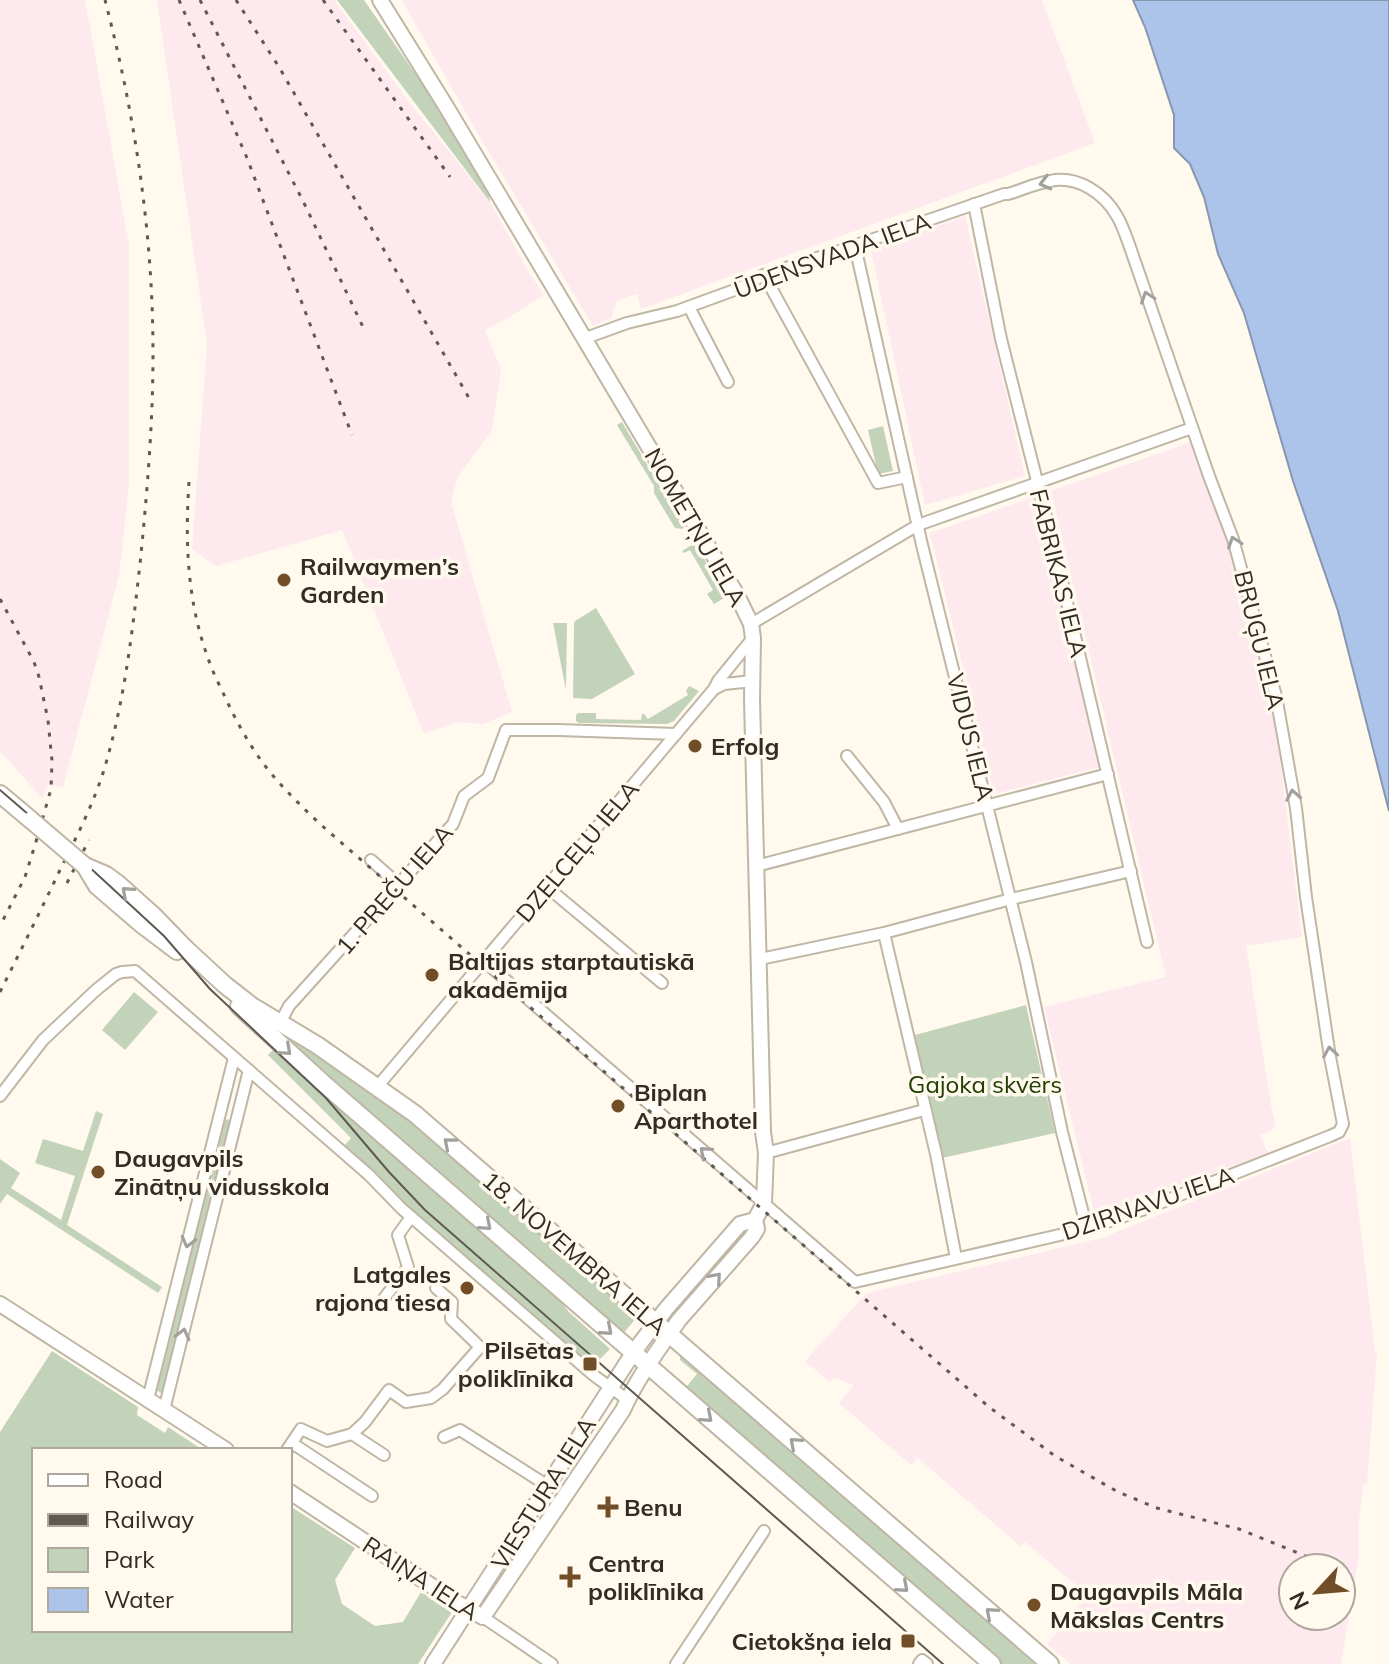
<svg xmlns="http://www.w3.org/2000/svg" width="1389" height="1664" font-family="Mulish,sans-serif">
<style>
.industrial{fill:#fee9ef;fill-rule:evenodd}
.green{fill:#c3d3b9}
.water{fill:#acc4ea;stroke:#8797af;stroke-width:2}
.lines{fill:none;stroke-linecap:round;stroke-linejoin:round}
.minor-casing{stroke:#bfb6a5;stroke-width:14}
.tertiary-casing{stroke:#bfb6a5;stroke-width:18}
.primary-casing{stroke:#bfb6a5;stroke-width:20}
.minor{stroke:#fff;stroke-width:10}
.tertiary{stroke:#fff;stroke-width:14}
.primary{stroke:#fff;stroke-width:16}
.tram{stroke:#5e5a52;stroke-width:2}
.rail{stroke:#5e5a52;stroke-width:3;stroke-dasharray:4 8;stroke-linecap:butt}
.primary-bridge-casing{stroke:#bfb6a5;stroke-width:20;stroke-linecap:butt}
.primary-bridge{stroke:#fff;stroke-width:16}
.oneway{stroke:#a2a09d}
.poi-dot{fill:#724e28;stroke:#fff9ee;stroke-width:3}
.labels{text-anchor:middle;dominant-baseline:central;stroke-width:7;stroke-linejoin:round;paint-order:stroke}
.street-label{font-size:24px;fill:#312d26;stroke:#fff9ee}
.poi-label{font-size:24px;font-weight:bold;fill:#312d26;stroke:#fff9ee;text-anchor:start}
.park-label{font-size:24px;fill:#203d02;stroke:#fff9ee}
</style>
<rect width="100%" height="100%" fill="#fff9ee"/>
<g class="industrial">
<path d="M0,0H85L129,245V484L119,576L63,787L48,785L42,798L0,751Z"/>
<path d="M157,0H334L409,102L490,202L528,271L544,295L506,319L485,330L501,369L492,430L457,478L451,502L512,712L483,724L457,722L424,734L342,530L216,566L192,549L207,344Z"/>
<path d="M402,0H1042L1095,143L641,309L637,294L630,296L617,301L611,318L593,326L478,134Z"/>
<path d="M965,216L1025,476L925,505L871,250Z"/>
<path d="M1191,442L1241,574L1272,696L1302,937L1246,946L1271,1106L1276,1126L1270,1132L1260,1135L1268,1153L1095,1216L1044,1007L1166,977L1051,491Z"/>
<path d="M1034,497L1100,767L994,794L930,533Z"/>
<path d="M1350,1138L1375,1351L1377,1352L1367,1484H1363L1358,1530L1359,1555L1341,1664H1071L1047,1644L1088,1595L1025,1542L1020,1546L918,1458L911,1465L839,1403L854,1385L834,1378L830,1382L805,1361L867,1293L1102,1238ZM1293,1568H1341V1616H1293Z"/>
</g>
<g class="green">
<path d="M337,0H364L455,131L488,190L490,202Z"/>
<path d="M622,422L684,527L682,529L675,528L654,493V486L617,425Z"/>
<path d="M883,426L893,471L878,474L868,430Z"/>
<path d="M696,545L726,597L714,604L707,594L713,590L690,550L684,553L682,551L690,546Z"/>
<path d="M596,608L635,674L592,699L573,698L574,624L575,621Z"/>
<path d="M553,623H567L566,690Z"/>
<path d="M689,686L699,691L674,721L667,724L579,723L576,721V715L578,713H596V719L641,720L642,714H644L648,719L688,695L686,691Z"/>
<path d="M134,992L158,1012L125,1050L102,1030Z"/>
<path d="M1026,1005L1055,1133L942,1158L915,1035Z"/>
<path d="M286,1034L318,1053L407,1116L638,1316L622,1335L350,1097L295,1046L283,1039Z"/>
<path d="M276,1047L552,1291L569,1312L610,1349L591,1368L418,1215L344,1146L351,1138L268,1055Z"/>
<path d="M96,1111L103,1114L67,1225L162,1287L158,1293L7,1194L0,1204V1159L20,1173L11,1188L61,1220L75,1176L35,1163L43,1139L83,1151Z"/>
<path d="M228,1119L230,1122L163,1394L156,1390L223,1121Z"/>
<path d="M52,1351L138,1407L137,1415L165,1433L168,1427L203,1450H34V1630H290V1506L355,1548L335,1580L342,1604L375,1626L403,1622L421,1592L452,1612L418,1664H0V1432Z"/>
<path d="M680,1352L1040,1664H1002L668,1375L672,1373L687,1386L697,1374L680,1360Z"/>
</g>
<path class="water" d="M1133,0H1389V811L1338,611L1293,481L1244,313L1218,254L1204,197L1190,164L1174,148V115L1145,27Z"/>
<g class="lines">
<g class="minor-casing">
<g id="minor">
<path d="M974,204L1001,339L1057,560L1147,942"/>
<path d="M855,246L922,545L1026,962L1062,1132L1087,1229"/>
<path d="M764,275L878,483L907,477"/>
<path d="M689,307L728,382"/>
<path d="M751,624L918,525L1192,428"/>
<path d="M714,689L724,684L753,681"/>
<path d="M847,756L884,802L898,829"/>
<path d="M371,860L399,885"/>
<path d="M756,866L1108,774"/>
<path d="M547,887L662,983"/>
<path d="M884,933L936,1154L956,1258"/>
<path d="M760,959L884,933L1011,899L1131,871"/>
<path d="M484,961L855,1282L1090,1228L1142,1210L1330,1136L1339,1132L1343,1124L1330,1057L1306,897L1296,808L1276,696L1233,539L1209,476L1131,250C1127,239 1123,226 1117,216C1104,193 1077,175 1050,181C1036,183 1022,190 1008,194H1004L836,252L764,275L740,288L677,311L627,323L583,339"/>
<path d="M280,1023L289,1006L453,824L464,796L488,778L506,730H559L676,734"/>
<path d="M377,1087L714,689L718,681L753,638"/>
<path d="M0,1096L43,1040L96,990L116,974L122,972L135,971L369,1175L401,1208L591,1373C603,1383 616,1390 627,1400"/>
<path d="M766,1153L924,1110"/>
<path d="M379,1305L408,1267L398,1235L411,1217"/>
<path d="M148,1399L234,1058"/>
<path d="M164,1410L249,1070"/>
<path d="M352,1434L384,1455"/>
<path d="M444,1437L460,1430L548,1486"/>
<path d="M292,1443L372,1496"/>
<path d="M287,1450L301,1429L327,1441L352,1434L365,1422L389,1390L406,1402L431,1398L443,1389L480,1347L451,1319L452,1302L436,1288"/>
<path d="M483,1617L552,1664"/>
<path d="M676,1664L764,1531"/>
<path d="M919,1664L922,1660L927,1664"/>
</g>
</g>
<g class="tertiary-casing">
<g id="tertiary">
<path d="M380,0L447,108L737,595L751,624L753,638L752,700L763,1132L766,1153L764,1203L755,1220L740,1224L666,1309L633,1353L433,1664"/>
<path d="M0,1304L226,1450"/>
<path d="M290,1492L459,1604L483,1617L623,1410C637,1378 659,1349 679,1320L752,1237L757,1229L755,1220"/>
</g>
</g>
<g class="primary-casing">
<g id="primary">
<path d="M0,794L31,820"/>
<path d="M85,866L106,875L117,883L154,916L186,949L225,985L252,1006L317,1045L415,1114L1050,1664"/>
<path d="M85,866L97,886L140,923L177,951"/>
<path d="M239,1006L323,1083L992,1664"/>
</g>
</g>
<use href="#minor" class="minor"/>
<use href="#tertiary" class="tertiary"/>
<use href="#primary" class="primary"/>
<path class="tram" d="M0,790L86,864L164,936L210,989L326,1098L389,1172L425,1210L943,1664"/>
<g class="rail">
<path d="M179,0L247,158L352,435"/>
<path d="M200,0L304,203L363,327"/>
<path d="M236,0L279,67L469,398"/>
<path d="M323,0L450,177"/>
<path d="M189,482C185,541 187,601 208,658C212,671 219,684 225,697C237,723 251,748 269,771C285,790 302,807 320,824L989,1407L1055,1456L1118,1492L1157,1508L1239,1529L1330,1566"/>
<path d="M0,599L34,662L39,677L48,720L52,761L51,789L35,845L25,877L0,926"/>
<path d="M67,883L89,840"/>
<path d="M0,992C20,952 40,912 59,872C75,840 92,807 103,773C124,705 132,635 140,564C147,494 153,424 153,353C153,234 135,115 105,0"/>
</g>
<g class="primary-bridge-casing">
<path id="primary-bridge" d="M31,820L85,866"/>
</g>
<use href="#primary-bridge" class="primary-bridge"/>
</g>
<defs><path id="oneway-chevron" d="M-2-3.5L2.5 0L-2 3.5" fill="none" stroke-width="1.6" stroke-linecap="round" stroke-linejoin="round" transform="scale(2)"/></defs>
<g class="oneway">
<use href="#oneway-chevron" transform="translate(1045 183) rotate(166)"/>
<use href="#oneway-chevron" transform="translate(1147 297) rotate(-109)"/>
<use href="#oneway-chevron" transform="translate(1234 542) rotate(-109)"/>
<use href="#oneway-chevron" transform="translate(1293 795) rotate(-100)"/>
<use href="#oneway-chevron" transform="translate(127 892) rotate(-139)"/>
<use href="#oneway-chevron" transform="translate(286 1050) rotate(42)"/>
<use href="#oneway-chevron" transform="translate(1330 1052) rotate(-99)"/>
<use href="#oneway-chevron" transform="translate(449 1143) rotate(-140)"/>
<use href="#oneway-chevron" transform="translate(705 1152) rotate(-139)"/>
<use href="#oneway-chevron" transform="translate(486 1225) rotate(41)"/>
<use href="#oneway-chevron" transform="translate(188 1242) rotate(104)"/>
<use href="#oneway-chevron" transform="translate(716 1278) rotate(-49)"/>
<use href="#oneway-chevron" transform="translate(607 1330) rotate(41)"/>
<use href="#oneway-chevron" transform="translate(183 1334) rotate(-76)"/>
<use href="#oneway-chevron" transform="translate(707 1417) rotate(41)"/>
<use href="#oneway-chevron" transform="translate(795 1443) rotate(-139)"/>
<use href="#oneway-chevron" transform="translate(903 1587) rotate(41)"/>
<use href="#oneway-chevron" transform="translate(991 1613) rotate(-139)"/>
</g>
<g class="poi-dot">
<circle cx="284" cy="580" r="8"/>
<circle cx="695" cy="746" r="8"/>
<circle cx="432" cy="975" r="8"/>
<circle cx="618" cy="1106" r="8"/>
<circle cx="98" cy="1172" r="8"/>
<circle cx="467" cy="1288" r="8"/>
<rect x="582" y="1356" width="16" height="16" rx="4"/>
<path d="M604 1495h8v8h8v8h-8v8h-8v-8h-8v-8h8z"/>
<path d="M566 1565h8v8h8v8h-8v8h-8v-8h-8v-8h8z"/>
<circle cx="1034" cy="1605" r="8"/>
<rect x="900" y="1633" width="16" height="16" rx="4"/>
</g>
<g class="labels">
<g class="street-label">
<text transform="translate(832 255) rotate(-20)">ŪDENSVADA IELA</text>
<text transform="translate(696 527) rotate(60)">NOMETŅU IELA</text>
<text transform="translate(1059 573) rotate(76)">FABRIKAS IELA</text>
<text transform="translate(1260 640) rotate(76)">BRUĢU IELA</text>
<text transform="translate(971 737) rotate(76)">VIDUS IELA</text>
<text transform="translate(577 851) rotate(-50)">DZELCEĻU IELA</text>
<text transform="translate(394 889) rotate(-49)">1. PREČU IELA</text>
<text transform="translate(1148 1203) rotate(-19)">DZIRNAVU IELA</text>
<text transform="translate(575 1253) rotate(41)">18. NOVEMBRA IELA</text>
<text transform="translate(543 1493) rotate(-58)">VIESTURA IELA</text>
<text transform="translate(421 1578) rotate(33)">RAIŅA IELA</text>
</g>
<g class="poi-label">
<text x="300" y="566">Railwaymen’s<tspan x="300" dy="28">Garden</tspan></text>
<text x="711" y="746">Erfolg</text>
<text x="448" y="961">Baltijas starptautiskā<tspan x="448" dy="28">akadēmija</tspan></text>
<text x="634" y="1092">Biplan<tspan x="634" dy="28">Aparthotel</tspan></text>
<text x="114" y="1158">Daugavpils<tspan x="114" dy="28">Zinātņu vidusskola</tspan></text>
<text x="451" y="1274" text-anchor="end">Latgales<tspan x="451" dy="28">rajona tiesa</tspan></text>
<text x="574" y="1350" text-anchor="end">Pilsētas<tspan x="574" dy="28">poliklīnika</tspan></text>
<text x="624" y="1507">Benu</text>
<text x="588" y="1563">Centra<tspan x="588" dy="28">poliklīnika</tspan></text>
<text x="1050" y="1591">Daugavpils Māla<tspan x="1050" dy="28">Mākslas Centrs</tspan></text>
<text x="892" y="1641" text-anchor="end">Cietokšņa iela</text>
</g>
<g class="park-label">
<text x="985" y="1084">Gajoka skvērs</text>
</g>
</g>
<rect x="32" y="1448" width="260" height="184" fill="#fff9ee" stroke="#ada79e" stroke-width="2"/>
<rect x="48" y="1474" width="40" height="12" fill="#ffffff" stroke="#ada79e" stroke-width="2"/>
<text x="104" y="1488" font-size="24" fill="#312d26">Road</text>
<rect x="48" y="1514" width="40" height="12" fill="#5e5a52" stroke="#ada79e" stroke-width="2"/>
<text x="104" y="1528" font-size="24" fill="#312d26">Railway</text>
<rect x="48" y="1548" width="40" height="24" fill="#c3d3b9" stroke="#ada79e" stroke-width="2"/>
<text x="104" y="1568" font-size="24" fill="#312d26">Park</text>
<rect x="48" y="1588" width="40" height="24" fill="#acc4ea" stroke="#ada79e" stroke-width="2"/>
<text x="104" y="1608" font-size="24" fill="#312d26">Water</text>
<g transform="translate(1317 1592) rotate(244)"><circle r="38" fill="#fff9ee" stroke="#ada79e" stroke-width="2"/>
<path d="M0-6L14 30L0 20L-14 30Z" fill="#724e28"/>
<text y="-12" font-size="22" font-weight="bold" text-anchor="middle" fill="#312d26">N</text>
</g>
</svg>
